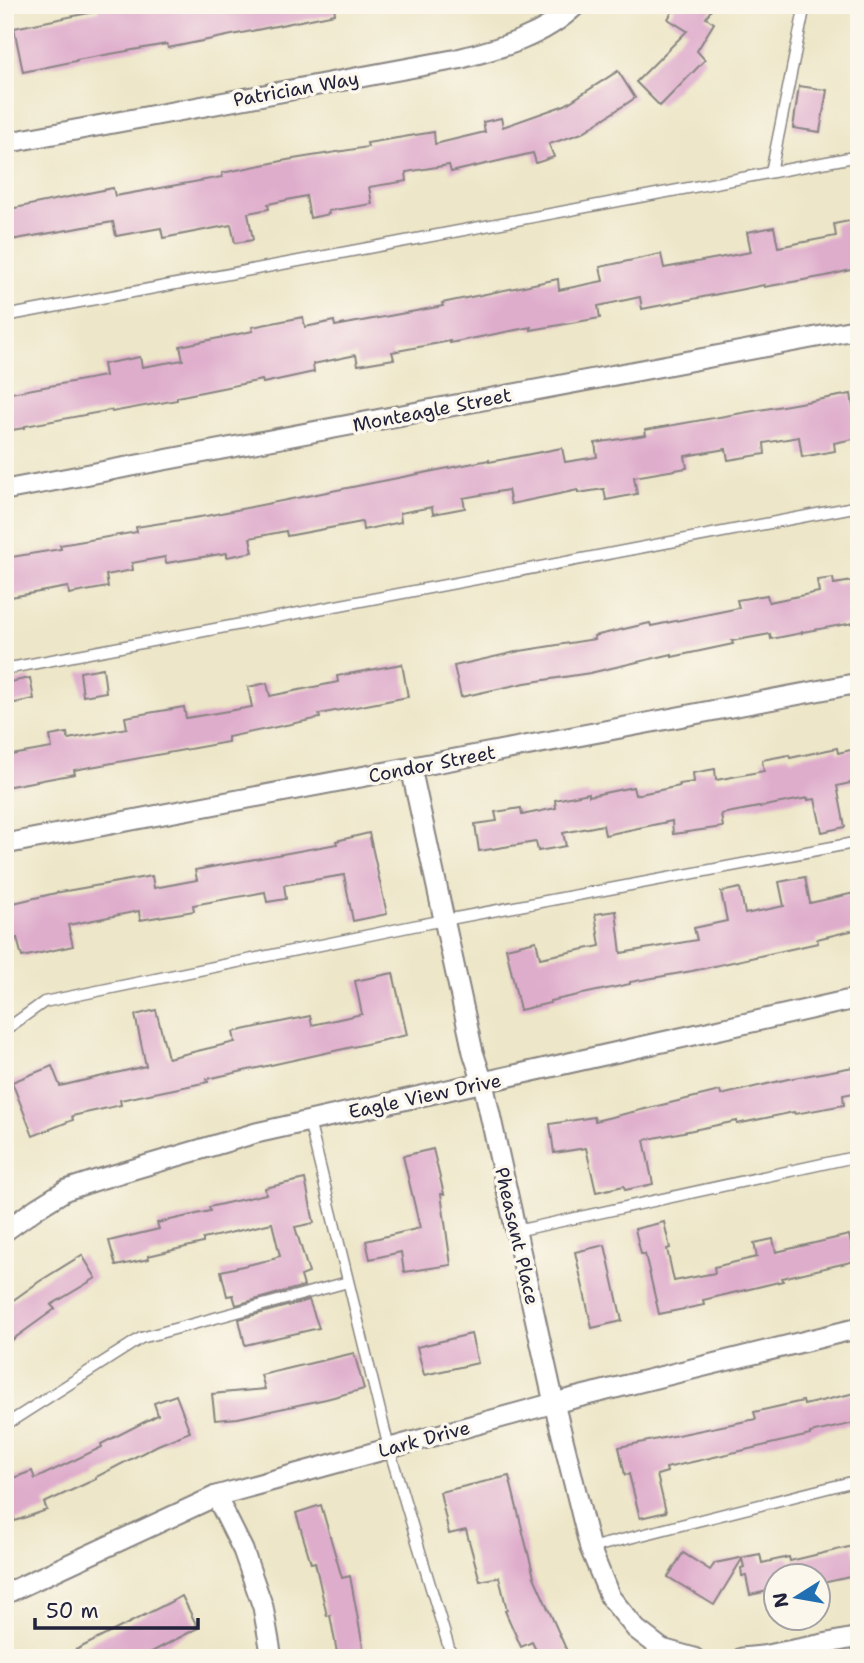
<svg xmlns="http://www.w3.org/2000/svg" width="864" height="1663" font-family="'Shantell Sans',sans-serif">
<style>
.building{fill:#dfadcc}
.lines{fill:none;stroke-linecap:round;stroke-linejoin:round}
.lane-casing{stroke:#888482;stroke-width:13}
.street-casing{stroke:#888482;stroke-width:23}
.lane{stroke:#fff;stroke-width:10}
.street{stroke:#fff;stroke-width:19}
.labels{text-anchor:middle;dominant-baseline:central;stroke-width:7;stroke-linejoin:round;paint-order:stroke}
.street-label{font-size:19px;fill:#22223b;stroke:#fbf7ec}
</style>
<rect width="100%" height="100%" fill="#fbf7ec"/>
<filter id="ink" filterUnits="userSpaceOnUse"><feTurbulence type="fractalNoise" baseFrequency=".0143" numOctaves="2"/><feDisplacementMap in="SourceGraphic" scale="14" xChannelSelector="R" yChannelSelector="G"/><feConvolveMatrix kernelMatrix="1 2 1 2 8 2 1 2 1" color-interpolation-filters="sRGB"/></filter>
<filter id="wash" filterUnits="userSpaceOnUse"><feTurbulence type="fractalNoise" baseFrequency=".00686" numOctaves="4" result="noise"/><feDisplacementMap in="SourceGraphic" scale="28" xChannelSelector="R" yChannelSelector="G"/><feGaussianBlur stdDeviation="1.57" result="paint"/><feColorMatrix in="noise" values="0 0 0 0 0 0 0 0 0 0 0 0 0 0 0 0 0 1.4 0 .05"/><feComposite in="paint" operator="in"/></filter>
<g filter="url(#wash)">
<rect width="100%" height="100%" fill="#ede6c8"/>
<g id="blocks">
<g class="building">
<path d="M98,5H334L335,14L168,48L167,44L76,60V61L23,72L14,28L99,11Z"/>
<path d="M676,5H714L706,18L714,23L697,51L705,60L660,106L636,82L687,31L668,19Z"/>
<path d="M618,71L635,98L582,133L549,144L554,157L536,163L533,153L451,172L449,165L406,172L407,181L369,187L372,204L328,211L329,214L310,218L306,196L268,204L269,209L248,213L253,240L235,243L231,225L163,238L161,228L116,236L113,222L5,241V210L113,188L115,196L222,177V173L287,160L368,147L367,143L434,132L435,144L485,132L483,122L501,118L503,127L565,105Z"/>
<path d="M799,86L827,90L820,132L793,128Z"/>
<path d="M859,219V268L826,276L764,287V285L642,309L640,297L598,306L600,318L531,330V327L450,343V341L392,352L394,359L358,365L356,355L313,364L314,372L263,383L262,380L177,397V400L112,412L111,410L25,426V428L5,431V394L105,376L103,364L140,357L142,367L183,360L180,346L253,331L252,327L303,317L305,327L334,321L335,326L443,306L442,303L558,279L559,290L603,281L600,267L661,254L664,268L751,252L747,232L774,227L778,247L836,236L834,224Z"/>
<path d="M851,394L858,438L834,443L835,451L802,457L799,437L764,443L765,454L728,460L726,449L685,456L687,468L634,477L637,494L606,500L604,489L578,493V490L511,504L508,490L463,498L465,508L433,514L432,507L400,513L401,522L363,530L362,522L287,536L286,531L250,538L253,552L227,557V553L166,563L165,557L132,563L133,570L106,575L108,587L69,594L68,587L5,598V558L61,549L60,545L137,532L136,527L206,516L489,460V462L562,448L565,462L597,457L595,443L646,435L645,430Z"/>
<path d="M833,578L834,584L859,580V622L802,632V633L771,639L770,634L732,641L733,644L672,657V654L590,673L525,683L461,697L454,666L520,651L595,639L594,636L650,623L651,626L739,608L737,600L767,595L769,602L819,592L817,580Z"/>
<path d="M402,664L408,697L319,714L320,718L228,737V742L74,770L75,774L5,787V756L52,748L50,736L67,733L68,739L127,728L125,717L184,707L186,718L252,707L248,687L267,683L270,696L338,682L337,676Z"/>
<path d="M103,668L106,692L83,696L80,672Z"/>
<path d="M30,678L34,699L5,705V683Z"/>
<path d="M837,748L838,753L859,748V781L837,786L845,827L822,832L815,799L808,800V798L721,814L723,827L673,834L672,821L605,835L603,825L563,833L566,846L538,851L536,842L479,851L475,824L497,821L495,812L521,808L522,815L556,808L555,800L589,793V796L633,787L635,795L680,786L679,784L694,782L693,773L715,769L716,780L764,771L762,760L789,755L790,758Z"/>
<path d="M369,833L387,914L353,921L344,875L284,885L286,899L267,902L265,892L193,905L194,911L140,920L139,911L68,925L73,946L22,957L17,938L5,940V905L60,892L152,876L154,888L197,880L195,870L337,844L336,841Z"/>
<path d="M805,877L810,903L859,892V929L817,939L818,943L692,971L630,982V984L550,1001V1003L520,1010L506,948L536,941L540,958L600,946L595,914L616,911L621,953L697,940L694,928L727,921L721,892L740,888L745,914L784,906L779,882Z"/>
<path d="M393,973L407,1035L207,1079L208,1082L120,1100L121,1105L72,1116L73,1120L33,1136L12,1082L52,1066L60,1086L146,1066L135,1015L156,1010L168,1058L235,1042L233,1032L310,1016L312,1025L362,1014L355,981Z"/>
<path d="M859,1066V1092L843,1095L844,1105L795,1114L794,1112L737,1124V1121L644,1140L653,1184L625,1190L624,1186L596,1192L586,1148L554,1153L550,1124L594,1117L595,1121L720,1091L721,1095L788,1079Z"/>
<path d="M433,1149L444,1194H441L451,1265L404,1272L401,1252L370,1259L366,1241L420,1228L403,1156Z"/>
<path d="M305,1179L314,1223L295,1227L309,1273L301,1276L304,1286L236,1305L233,1295L227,1296L221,1271L274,1259L273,1258L280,1256L272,1223L203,1239V1243L148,1256L149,1259L116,1266L109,1241L159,1229L157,1223L210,1211L209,1207L266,1194L265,1188Z"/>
<path d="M664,1222L670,1248L667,1249L674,1281L715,1273L714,1267L757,1257L754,1243L773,1239L776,1252L849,1235L855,1261L782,1278L783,1281L703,1300L704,1305L659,1314L645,1254H641L635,1229Z"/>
<path d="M605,1245L622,1321L592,1328L575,1252Z"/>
<path d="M82,1255L96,1278L51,1305L55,1309L5,1345V1306L40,1281Z"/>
<path d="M309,1300L319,1328L245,1345L239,1319Z"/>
<path d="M471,1334L478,1363L424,1375L417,1347Z"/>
<path d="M354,1353L364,1389L326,1399L238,1418L215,1420L212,1394L265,1389L261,1375Z"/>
<path d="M859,1392V1422L810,1433V1435L666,1468L667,1472L657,1475L666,1512L640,1518L629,1474L625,1475L619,1447L756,1419L754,1412L803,1401L804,1405Z"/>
<path d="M176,1395L190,1432L158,1445L96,1477V1479L44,1503L47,1510L15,1521L5,1495V1481L32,1471L35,1479L102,1447L101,1444L158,1415L154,1403Z"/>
<path d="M509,1476L534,1577L570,1658H540L532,1642L521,1647L505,1611L507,1610L499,1577L480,1581L466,1530L449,1534L440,1492Z"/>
<path d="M321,1505L342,1578L350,1576L365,1658H338L330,1615L327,1616L315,1562L311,1563L296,1513Z"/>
<path d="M853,1546L859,1575L818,1584V1576H776V1589L750,1595L746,1576H742L741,1568L744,1567L742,1559L714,1605L668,1577L683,1553L710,1570L715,1563L760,1554L762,1563L789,1557L790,1561Z"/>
<path d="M182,1596L198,1628L140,1658H60Z"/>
</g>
</g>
</g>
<g filter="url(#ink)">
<use href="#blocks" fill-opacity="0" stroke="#888482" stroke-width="2"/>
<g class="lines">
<g class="lane-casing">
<g id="lane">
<path d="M771,172L805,5"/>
<path d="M5,316L859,156"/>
<path d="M5,669L859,506"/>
<path d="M5,1030L44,1002L413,926L859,842"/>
<path d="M309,1121L389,1448L452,1658"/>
<path d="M516,1231L859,1156"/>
<path d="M5,1425L141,1338L348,1282"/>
<path d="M590,1548L859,1480"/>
</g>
</g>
<g class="street-casing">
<g id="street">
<path d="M5,143L458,59C501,48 543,37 576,5"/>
<path d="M5,490L859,329"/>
<path d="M411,768L473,1052L483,1083L554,1403L590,1548L610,1597L636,1629L662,1649L694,1658"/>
<path d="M5,844L859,683"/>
<path d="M5,1231L37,1208L66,1190L100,1179L256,1133L859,998"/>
<path d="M216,1496L243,1550L263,1607L272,1658"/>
<path d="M5,1594L216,1496L554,1403L859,1328"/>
<path d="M742,1658L762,1656L859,1637"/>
</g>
</g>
<use href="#lane" class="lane"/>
<use href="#street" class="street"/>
</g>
</g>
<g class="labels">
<g class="street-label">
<text transform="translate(296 89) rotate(-10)">Patrician Way</text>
<text transform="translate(432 410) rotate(-11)">Monteagle Street</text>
<text transform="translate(432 764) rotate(-11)">Condor Street</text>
<text transform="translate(425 1096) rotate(-12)">Eagle View Drive</text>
<text transform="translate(517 1236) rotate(77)">Pheasant Place</text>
<text transform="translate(424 1439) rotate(-15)">Lark Drive</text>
</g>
</g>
<rect width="864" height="1663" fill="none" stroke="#fbf7ec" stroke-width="28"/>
<g transform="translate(797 1597) rotate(259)"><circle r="33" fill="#fbf7ec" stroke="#a4a2a5" stroke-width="2"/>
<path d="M0-5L12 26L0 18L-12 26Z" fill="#1f6fb2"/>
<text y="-10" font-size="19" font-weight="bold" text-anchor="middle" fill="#22223b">N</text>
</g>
<path d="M35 1618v10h163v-10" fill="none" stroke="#22223b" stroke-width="3.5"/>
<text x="46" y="1618" font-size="21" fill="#22223b" stroke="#fbf7ec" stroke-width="5" paint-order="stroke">50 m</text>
</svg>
